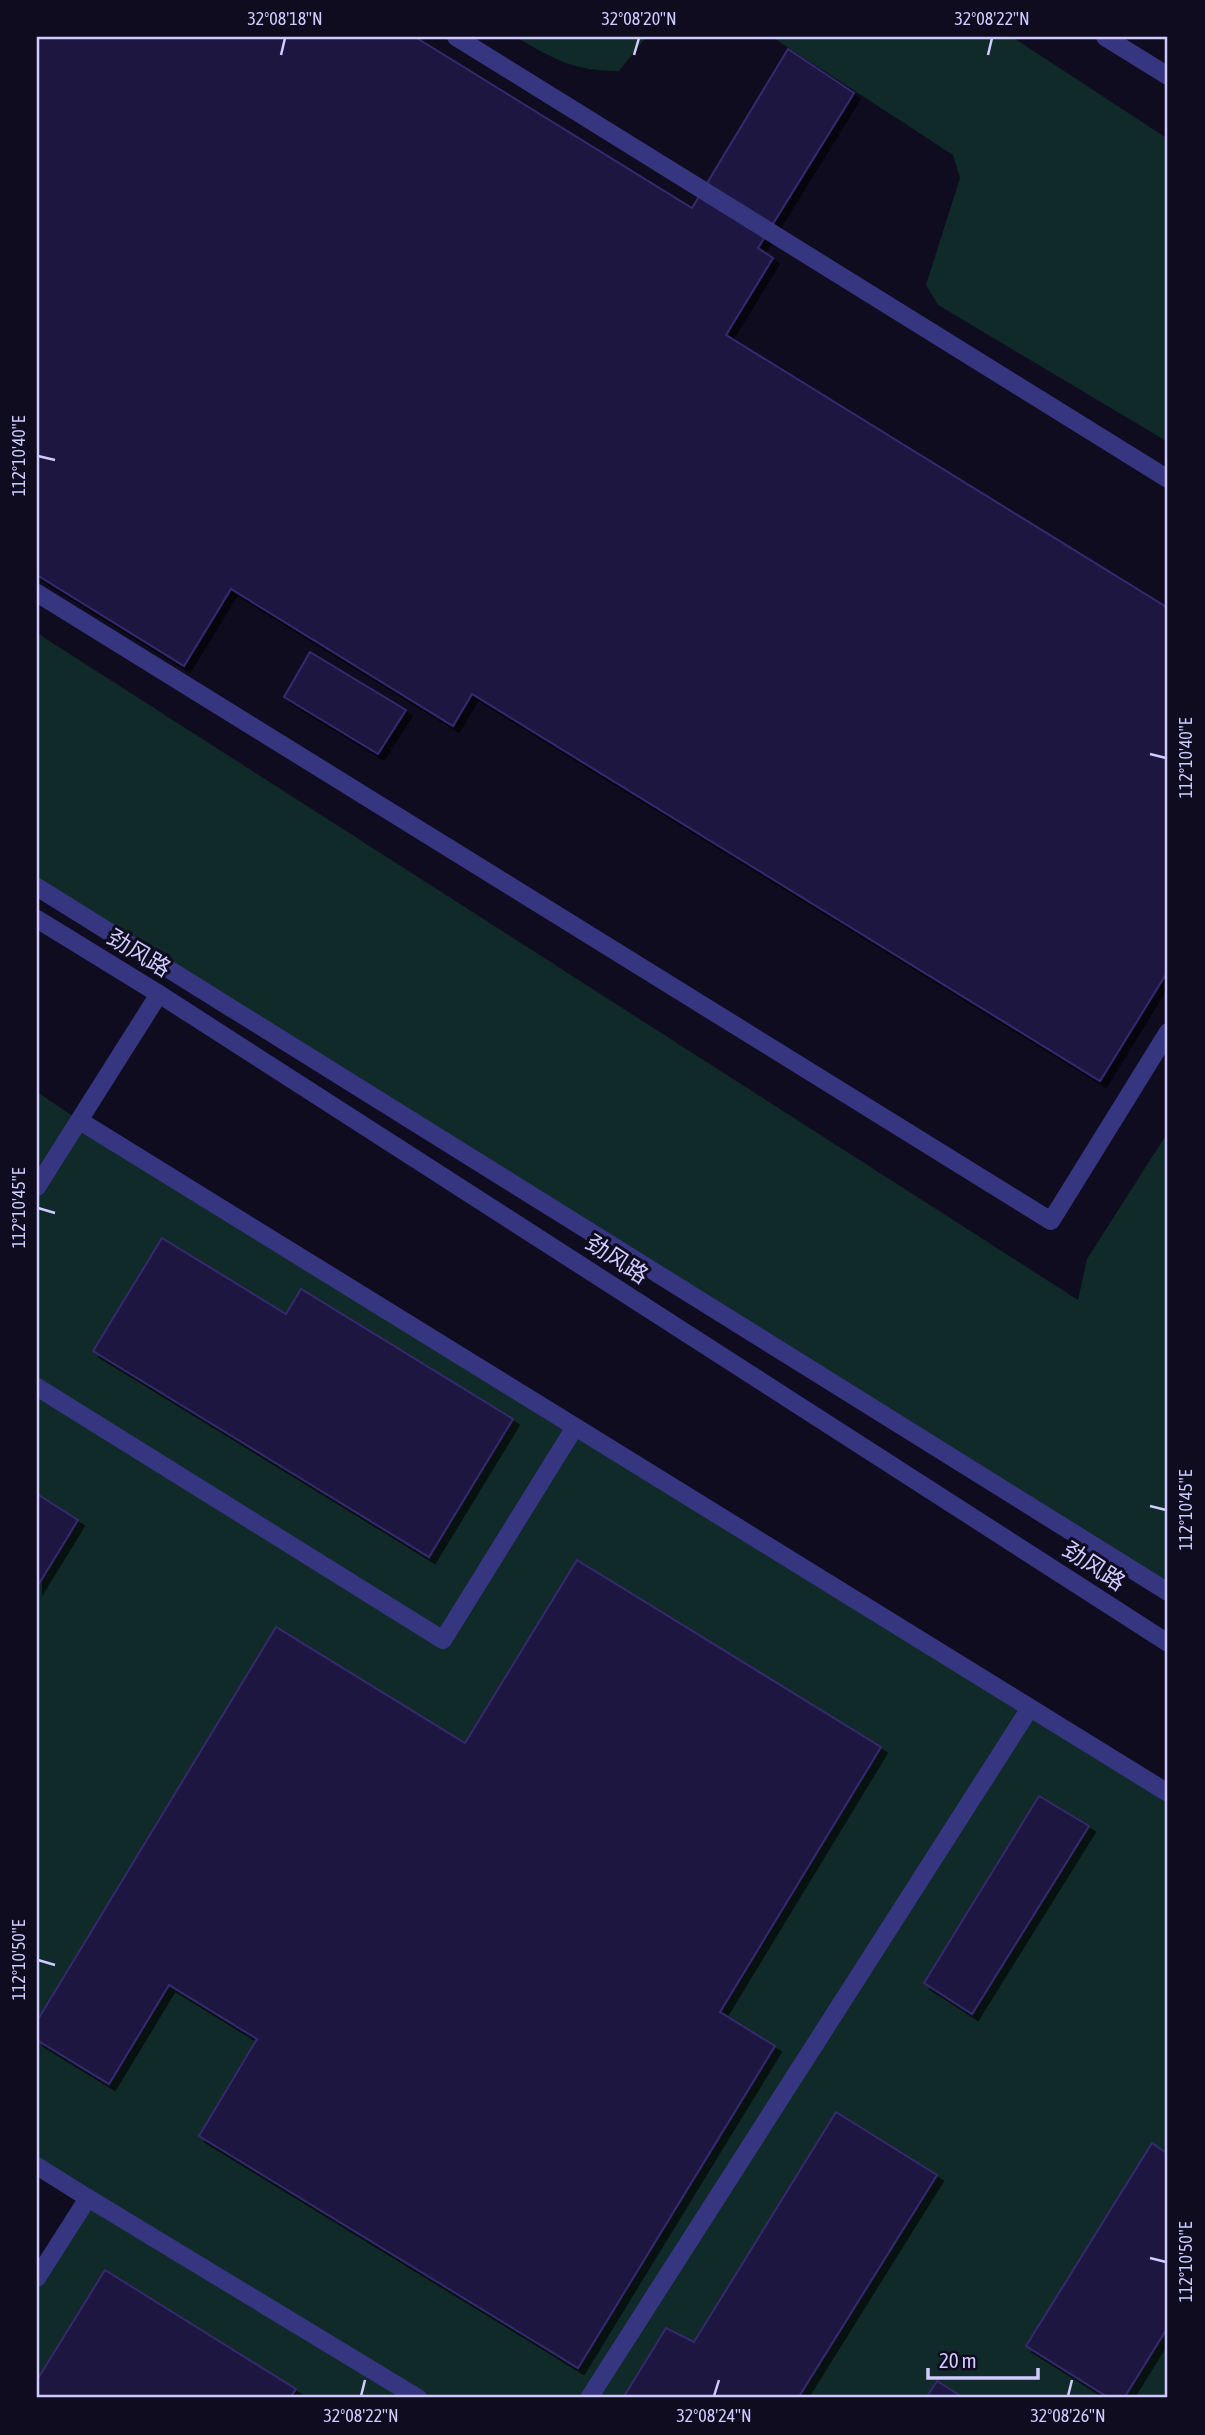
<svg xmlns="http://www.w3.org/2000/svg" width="1205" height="2435" font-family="'Asap Condensed','Noto Sans SC',sans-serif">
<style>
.green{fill:#0f2a28}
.building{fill:#1f1741;stroke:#35296e;stroke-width:2;filter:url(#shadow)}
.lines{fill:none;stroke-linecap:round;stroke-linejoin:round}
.minor{stroke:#363580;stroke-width:18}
.ticks{fill:none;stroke:#cfcbff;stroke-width:2.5}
.labels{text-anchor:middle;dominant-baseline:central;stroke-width:6;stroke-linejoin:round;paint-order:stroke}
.street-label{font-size:23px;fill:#cfcbff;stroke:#0f0c20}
.neatline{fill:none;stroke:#cfcbff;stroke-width:2.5}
.ticks-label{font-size:18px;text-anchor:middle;fill:#cfcbff}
</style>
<defs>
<filter id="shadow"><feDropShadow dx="6" dy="6" stdDeviation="0" flood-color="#0009"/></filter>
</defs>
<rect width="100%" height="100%" fill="#0f0c20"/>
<g class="green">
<path d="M516,37H646L619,71C574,71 555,60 516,37Z"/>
<path d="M772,37H1012L1168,139V442L938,305L926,285L960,178L953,155Z"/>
<path d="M37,633L1078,1300L1087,1259L1168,1132V1592L37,887Z"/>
<path d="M37,1092L80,1121L1168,1793V2398H37V2278L88,2198L37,2166Z"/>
</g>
<g class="building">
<path d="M37,37H415L692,208L788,49L854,93L758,248L773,258L726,335L1168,608V971L1100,1081L472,694L453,726L231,589L184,666L37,575Z"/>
<path d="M310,652L406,710L378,754L284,697Z"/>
<path d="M162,1238L286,1314L301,1289L513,1419L429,1557L93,1351Z"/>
<path d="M37,1494L78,1520L37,1587Z"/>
<path d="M577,1560L881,1747L720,2012L775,2046L578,2368L199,2136L257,2039L169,1985L109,2084L37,2040V2021L276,1627L465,1743Z"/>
<path d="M1039,1796L1089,1826L972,2014L924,1983Z"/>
<path d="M836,2112L937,2175L798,2398H623L666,2328L694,2342Z"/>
<path d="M1152,2143L1168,2154V2327L1124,2398H1109L1026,2346Z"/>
<path d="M105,2270L296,2389L290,2398H37V2380Z"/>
<path d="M937,2381L964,2398H926Z"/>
</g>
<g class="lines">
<g class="minor">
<path d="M456,37L1168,479"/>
<path d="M1105,37L1168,76"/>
<path d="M37,593L1051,1221L1168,1032"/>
<path d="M37,887L1168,1592"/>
<path d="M37,919L159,994L1168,1643"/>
<path d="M80,1121L1168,1793"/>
<path d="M37,1187L159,994"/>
<path d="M37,1387L443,1640L575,1427"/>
<path d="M37,2166L88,2198L37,2278"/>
<path d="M88,2198L418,2398"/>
<path d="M589,2398L1030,1708"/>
</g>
</g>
<path class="ticks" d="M281,55L285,38M634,55L639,38M988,55L992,38M38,456L55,460M1150,754L1166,758M38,1208L55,1213M1150,1506L1166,1510M38,1960L55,1965M1150,2258L1166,2262M361,2396L365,2380M714,2396L719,2380M1068,2396L1072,2380"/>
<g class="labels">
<g class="street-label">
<text transform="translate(139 953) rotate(31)">劲风路</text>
<text transform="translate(617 1259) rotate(33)">劲风路</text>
<text transform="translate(1094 1566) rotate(33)">劲风路</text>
</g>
</g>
<rect width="1205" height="2435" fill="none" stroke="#0f0c20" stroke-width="77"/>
<path d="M928 2368v10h110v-10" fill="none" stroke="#cfcbff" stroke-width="3.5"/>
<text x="939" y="2368" font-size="21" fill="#cfcbff" stroke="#0f0c20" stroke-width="5" paint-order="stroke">20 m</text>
<rect x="38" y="38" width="1128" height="2358" class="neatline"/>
<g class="ticks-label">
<text x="285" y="25">32°08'18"N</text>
<text x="639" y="25">32°08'20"N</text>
<text x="992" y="25">32°08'22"N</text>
<text transform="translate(19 456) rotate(-90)" y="6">112°10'40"E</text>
<text transform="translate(1186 758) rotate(-90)" y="6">112°10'40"E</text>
<text transform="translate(19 1208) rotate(-90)" y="6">112°10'45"E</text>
<text transform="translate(1186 1510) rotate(-90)" y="6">112°10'45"E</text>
<text transform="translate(19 1960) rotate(-90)" y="6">112°10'50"E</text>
<text transform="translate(1186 2262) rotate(-90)" y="6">112°10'50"E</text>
<text x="361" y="2422">32°08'22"N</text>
<text x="714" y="2422">32°08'24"N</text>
<text x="1068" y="2422">32°08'26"N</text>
</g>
</svg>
